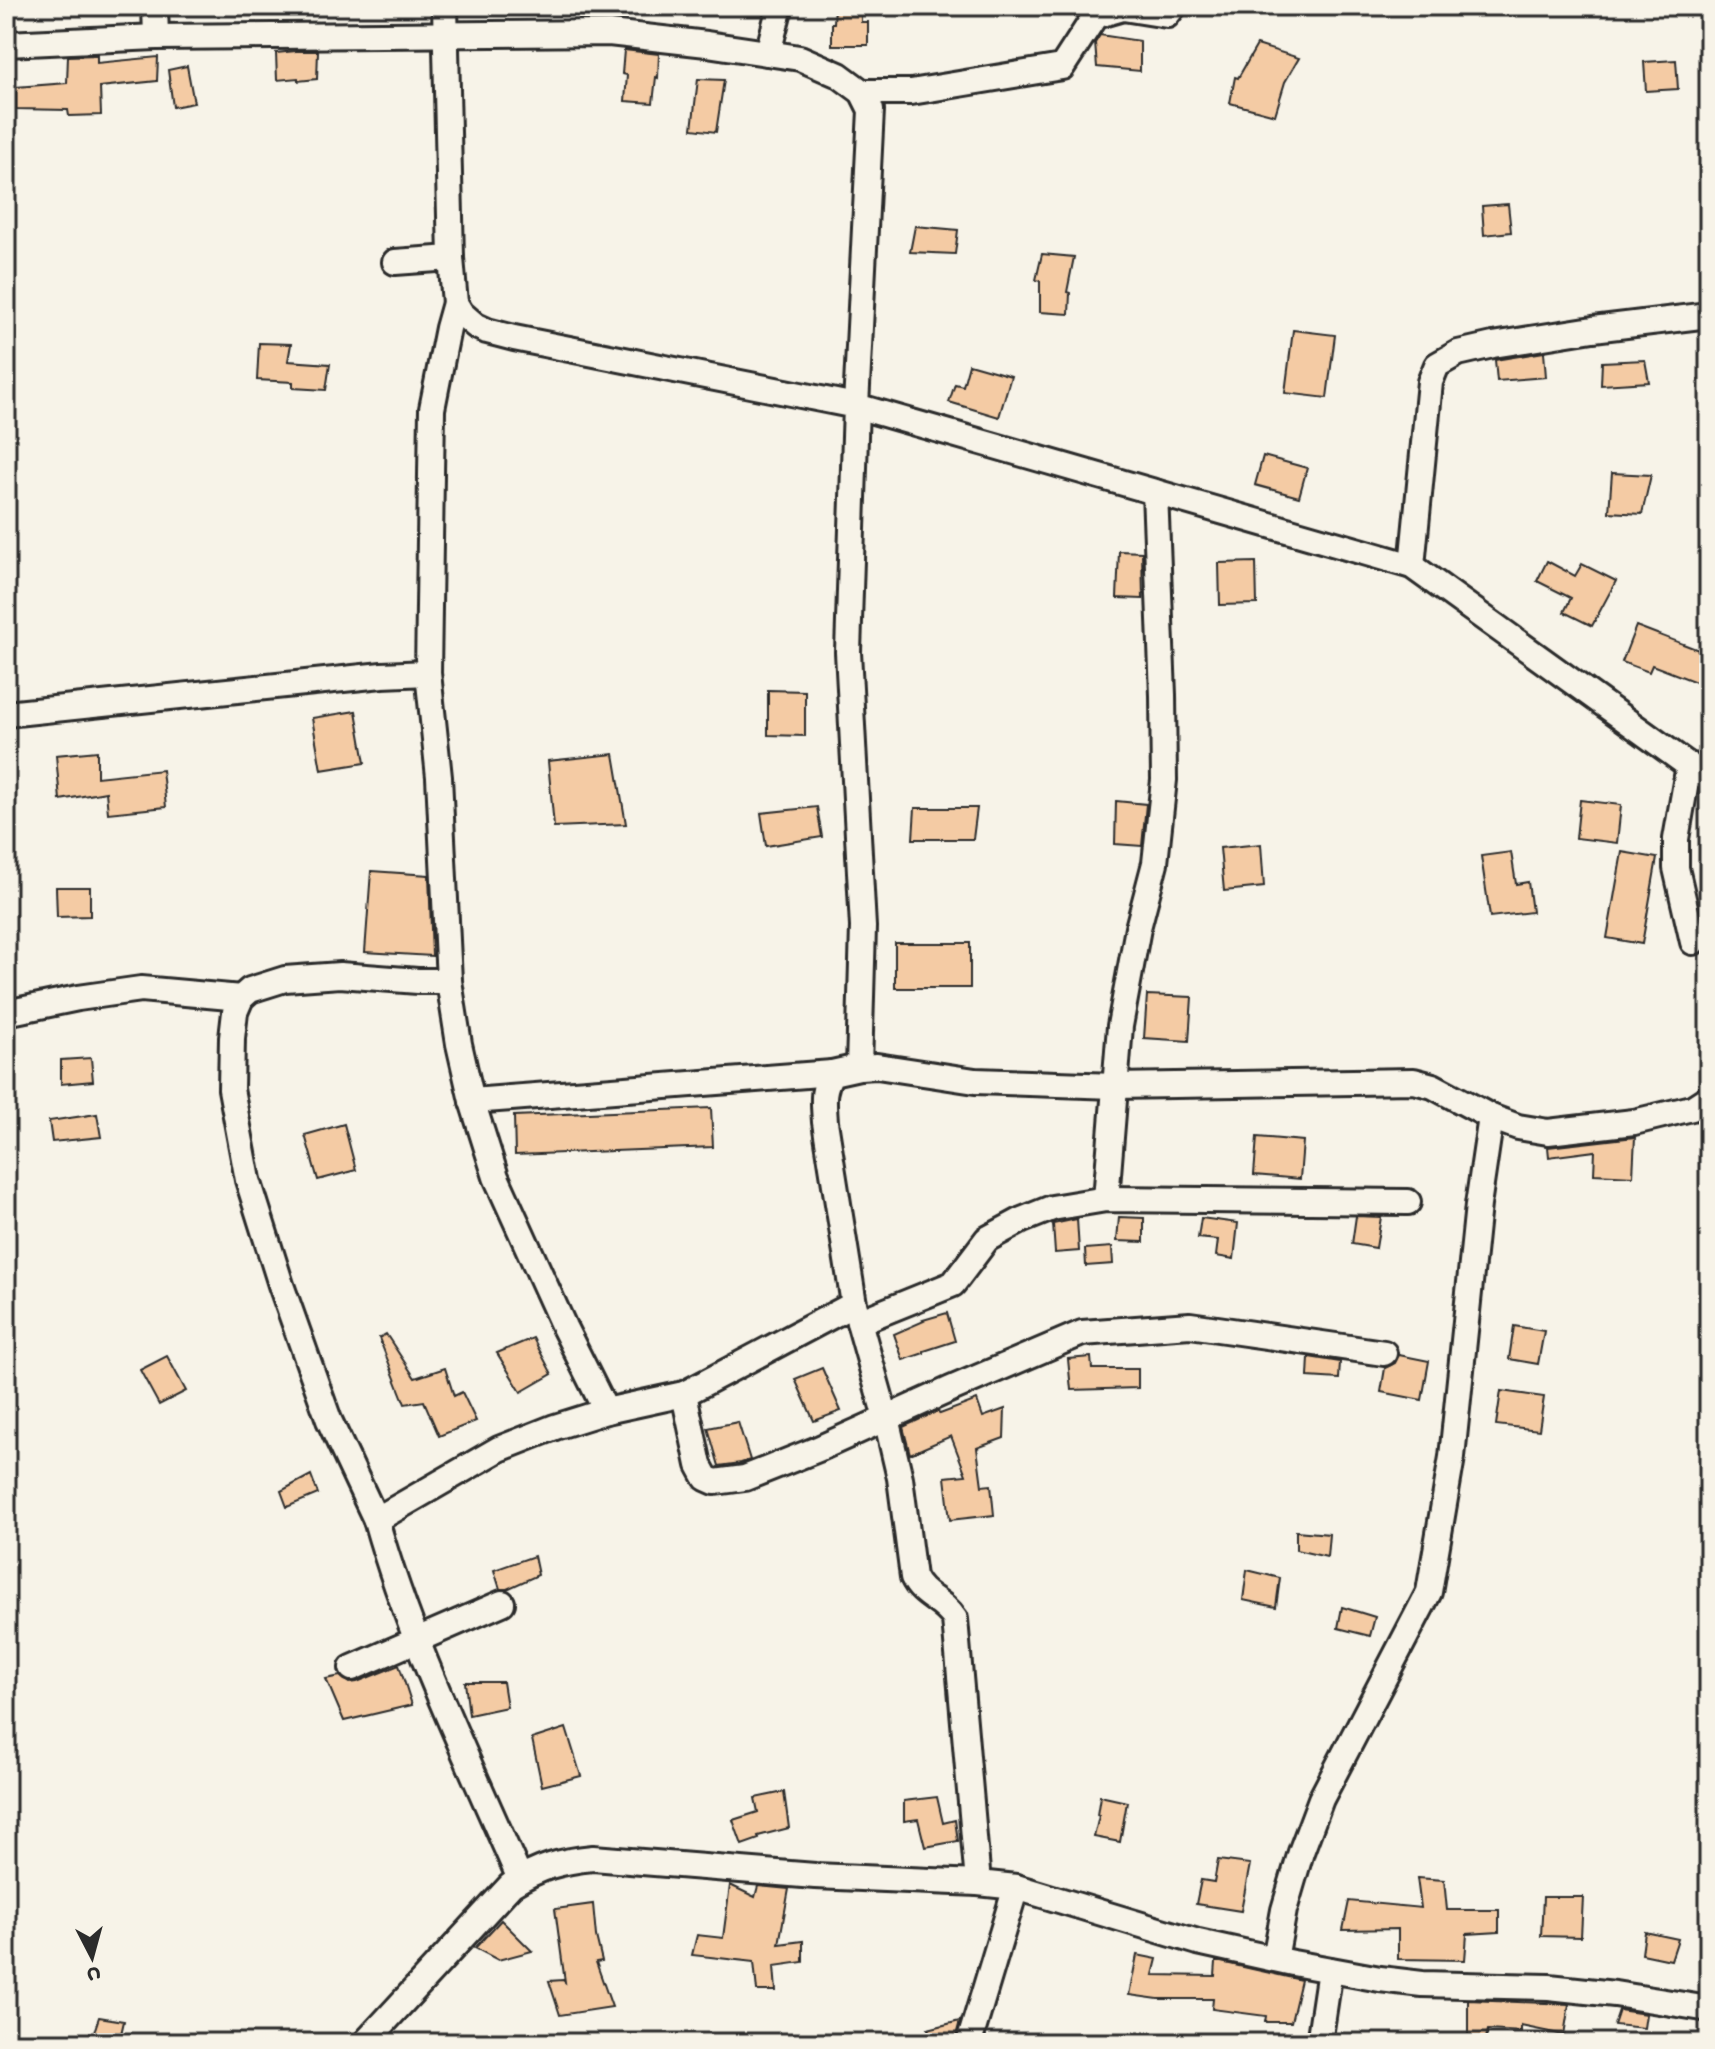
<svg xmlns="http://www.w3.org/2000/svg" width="1715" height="2049" font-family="'Gochi Hand',sans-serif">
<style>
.building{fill:#f4cba4;stroke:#2b2b2b;stroke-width:2}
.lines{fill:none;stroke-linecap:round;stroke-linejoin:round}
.minor-casing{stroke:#2b2b2b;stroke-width:30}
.minor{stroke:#f7f3e8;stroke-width:24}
</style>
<rect width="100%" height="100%" fill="#f7f3e8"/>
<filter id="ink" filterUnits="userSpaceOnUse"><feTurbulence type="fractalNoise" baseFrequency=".0125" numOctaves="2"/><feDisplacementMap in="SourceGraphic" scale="16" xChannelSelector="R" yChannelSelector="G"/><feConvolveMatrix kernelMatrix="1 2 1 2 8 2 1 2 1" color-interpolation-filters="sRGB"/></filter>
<g filter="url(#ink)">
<g class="building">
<path d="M835,6H861V22H868V45H832V23H834Z"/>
<path d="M1100,35L1140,41V71L1097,67L1095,43Z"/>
<path d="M1257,45L1299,58L1285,82L1275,115L1230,103L1235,77L1238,78Z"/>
<path d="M624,50L659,54L658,78L656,77L653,103L625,101L627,75L622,74Z"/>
<path d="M296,51H318L317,79L298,81V78L277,80L276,53Z"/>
<path d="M97,55V63L158,57L157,81L100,87L101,115L69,116L68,110L16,109V87L67,83L68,56Z"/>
<path d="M1676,60L1678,89L1646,91L1644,62Z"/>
<path d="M187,66L194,103L173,107L168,70Z"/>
<path d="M698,79L724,80L716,132L692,129Z"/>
<path d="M1508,204L1511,232L1484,235L1482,206Z"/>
<path d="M915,226L958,230L955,254L910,252Z"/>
<path d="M1042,254L1074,257L1067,292L1070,293L1069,314L1040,312V281L1036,280Z"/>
<path d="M1293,330L1335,335L1327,398L1285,393Z"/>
<path d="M259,343L291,344L288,361L330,364L326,390L293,388V382L257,380Z"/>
<path d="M1544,352L1546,377L1497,381L1495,360Z"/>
<path d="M1645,360L1649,382L1601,385L1602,362Z"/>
<path d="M969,364L1011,376L999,417L949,402L955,384L963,386Z"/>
<path d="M1263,456L1307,468L1299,497L1255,485Z"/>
<path d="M1612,473L1651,475L1642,514L1609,512Z"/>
<path d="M1119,551L1142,552L1143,599L1117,598Z"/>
<path d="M1547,561L1575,576L1582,564L1616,581L1592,626L1564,612L1571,598L1537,581Z"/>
<path d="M1256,562L1257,604L1220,605L1219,563Z"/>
<path d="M1636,626L1709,654V687L1652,665L1649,672L1622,662Z"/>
<path d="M768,690L805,691V736L768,735Z"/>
<path d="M356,711L365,763L321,770L312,718Z"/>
<path d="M97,751V777L162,770L166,807L108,813L106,792L60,800L56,755Z"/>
<path d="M614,754L626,824L554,827L548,761Z"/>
<path d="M1580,800L1621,805L1617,843L1576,838Z"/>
<path d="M1116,801L1146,804L1142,846L1115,844Z"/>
<path d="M817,807L822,837L766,846L761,813Z"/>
<path d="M915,808H977L973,839H913Z"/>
<path d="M1261,844L1264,887L1224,891L1220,848Z"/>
<path d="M1511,852L1516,884L1528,882L1532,912L1490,917L1481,856Z"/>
<path d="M1622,852L1657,858L1642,944L1607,938Z"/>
<path d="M371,871L429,875L432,956L365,952Z"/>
<path d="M56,887H90V916L57,917Z"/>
<rect x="895" y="943" width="75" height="45"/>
<path d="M1147,995L1192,997L1189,1041L1144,1038Z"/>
<path d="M91,1058L93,1081L61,1084V1060Z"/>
<path d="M711,1108L713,1147L515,1155L514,1116Z"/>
<path d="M97,1114L101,1137L52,1142L49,1121Z"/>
<path d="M344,1124L356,1170L318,1180L305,1135Z"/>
<path d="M1257,1137L1303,1141L1300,1179L1254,1175Z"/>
<path d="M1635,1137L1633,1176L1594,1174L1595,1151L1549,1157L1548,1147Z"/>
<path d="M1356,1216L1381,1217L1376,1248L1352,1244Z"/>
<path d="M1119,1217L1144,1218V1242L1117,1241Z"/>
<path d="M1201,1218L1238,1223L1234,1259L1216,1256L1218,1240L1198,1238Z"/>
<path d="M1077,1219L1079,1251L1055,1253L1053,1224Z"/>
<path d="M1112,1247L1113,1264L1086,1266L1085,1249Z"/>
<path d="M947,1313L955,1341L924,1351V1353L903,1360L894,1334L924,1321L923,1320Z"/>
<path d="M1514,1326L1544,1331L1538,1364L1509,1359Z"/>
<path d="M386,1334L415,1378L445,1368L454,1396L462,1392L476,1421L439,1436L424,1401L405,1404L379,1338Z"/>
<path d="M533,1338L552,1374L521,1392L497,1353Z"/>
<path d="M1399,1355L1429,1361L1422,1400L1381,1392L1385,1368L1395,1363Z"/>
<path d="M167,1356L186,1391L159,1405L140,1370Z"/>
<path d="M1091,1357L1092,1369H1138V1388L1071,1390L1068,1359Z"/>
<path d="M1309,1357L1340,1362L1339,1379L1308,1377Z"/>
<path d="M822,1368L841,1411L814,1421L795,1379Z"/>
<path d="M1501,1391L1544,1397L1539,1430L1496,1425Z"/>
<path d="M977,1400L983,1417L1005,1409L1004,1438L977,1448L982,1486L991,1485L994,1515L950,1520L945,1477L966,1475L951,1436L910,1454L903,1427L938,1411L940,1414Z"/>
<path d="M738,1422L750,1460L741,1463L719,1466L708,1428Z"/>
<path d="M311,1475L318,1494L287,1507L281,1491Z"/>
<path d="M1296,1531L1329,1534L1327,1557L1296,1550Z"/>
<path d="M534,1556L538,1575L507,1589H500L494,1570Z"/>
<path d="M1247,1570L1280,1578L1276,1607L1243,1600Z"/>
<path d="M1342,1607L1375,1617L1370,1636L1338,1628Z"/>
<path d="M399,1665L412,1705L344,1721L326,1679L340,1676L350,1683L357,1682Z"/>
<path d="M465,1682H503L507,1707L469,1715Z"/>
<path d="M566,1728L581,1776L542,1786L532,1739Z"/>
<path d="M784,1792L789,1828L758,1836L759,1839L742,1845L733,1820L758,1812L755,1798Z"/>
<path d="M1100,1796L1127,1802L1120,1842L1094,1837L1099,1816L1097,1815Z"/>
<path d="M937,1797L943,1823L955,1820L958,1841L925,1847L918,1819L904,1821V1801Z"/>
<path d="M1218,1860L1250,1864L1241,1911L1196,1904L1201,1880L1214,1882Z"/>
<path d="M1417,1878L1444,1880L1447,1910H1499V1932L1467,1934L1465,1960L1398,1959V1929L1343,1930L1349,1901L1421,1908Z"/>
<path d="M730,1885L755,1897L758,1886L789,1889L779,1944L803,1941V1962L774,1966L776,1991H757L754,1962L692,1955L697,1935L723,1938Z"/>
<path d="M1543,1897H1583L1581,1937L1541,1936Z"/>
<path d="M593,1904L596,1936L602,1961L596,1962L612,2007L560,2015L549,1981L563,1980L565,1982L555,1909Z"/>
<path d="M501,1920L532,1951L498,1960L475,1948Z"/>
<path d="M1645,1932L1678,1939L1671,1960L1642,1954Z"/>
<path d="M1137,1955L1157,1959L1153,1975L1215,1976L1216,1962H1221L1301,1980L1291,2022H1265L1266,2016L1212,2009L1213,1999H1158L1129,1995Z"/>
<path d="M1468,2000L1569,2004L1564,2035L1521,2026V2032L1488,2030L1486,2038L1468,2039Z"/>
<path d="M1619,2010L1646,2014L1644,2028L1614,2025Z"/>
<path d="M99,2017L124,2021L119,2043H97L98,2039L92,2038Z"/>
<path d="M960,2021L954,2043H932L928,2029Z"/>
</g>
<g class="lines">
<g class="minor-casing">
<g id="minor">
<path d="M155,6L156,37"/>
<path d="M445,6L451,258L455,303L461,313L476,326L487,331L514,338L856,406L848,652L863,927L859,1067"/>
<path d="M6,44L156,37L609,33L707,44L800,58L839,75L862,92L871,110L856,406L1412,566L1709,780"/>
<path d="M768,53L780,6"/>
<path d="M862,92H911L1062,67L1095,16L1123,8L1167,15L1174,6"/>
<path d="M395,262L451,258"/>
<path d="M1412,566L1430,382L1437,365L1458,353L1493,345L1593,329L1709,315"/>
<path d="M428,673L432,409L448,328L455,303"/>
<path d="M6,714L382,675L428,673L439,777L449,981"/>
<path d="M1689,765L1676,839V868L1693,942"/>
<path d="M6,1013L78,998L141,989L241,998"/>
<path d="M472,1101L832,1073"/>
<path d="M1106,1199L1120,1026L1138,928L1155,863L1164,780L1163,695L1155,492"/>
<path d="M859,1322L953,1284L987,1239L1022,1220L1052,1208L1106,1199L1408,1202"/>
<path d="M684,1394L699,1465L706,1478L715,1482L745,1478L818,1449L951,1389L1082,1333L1190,1325L1384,1353"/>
<path d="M376,1520L329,1420L281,1285L248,1180L231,1089L232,1038L235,1012L241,998L250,990L285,979L340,975L418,981H449L459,1044L472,1101L496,1177L564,1327L606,1411"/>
<path d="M352,1668L502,1603"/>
<path d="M520,1879C469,1761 411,1644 376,1520L499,1449L555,1427L606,1411L684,1394L854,1304"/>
<path d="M978,1883L955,1619C942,1599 923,1598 913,1577L900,1478L886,1418L854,1304L825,1122C824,1103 821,1090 832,1073L859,1067L877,1066L975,1081L1115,1086L1414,1081L1433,1086L1491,1117L1518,1127L1548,1132L1634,1122L1692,1108L1709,1097"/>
<path d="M1275,1959L1284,1910L1301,1852L1321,1799L1429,1592L1452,1457L1478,1205L1491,1117"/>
<path d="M365,2043L511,1885C539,1867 561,1861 593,1858L815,1876L978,1883L1016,1887L1198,1942L1293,1963L1380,1979L1422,1984L1549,1987L1615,1994L1709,2009"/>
<path d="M969,2043L1016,1887"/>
<path d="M1319,2043L1330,1970"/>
</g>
</g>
<use href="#minor" class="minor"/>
</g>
</g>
<rect width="1715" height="2049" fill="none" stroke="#f7f3e8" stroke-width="32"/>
<rect x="16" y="16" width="1683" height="2017" fill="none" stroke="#2b2b2b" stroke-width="3" filter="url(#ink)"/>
<g transform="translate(92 1957) rotate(174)" stroke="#f7f3e8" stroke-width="6" paint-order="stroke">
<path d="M0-6L14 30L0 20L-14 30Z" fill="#2b2b2b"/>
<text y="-12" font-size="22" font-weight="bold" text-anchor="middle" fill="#2b2b2b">U</text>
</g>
</svg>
